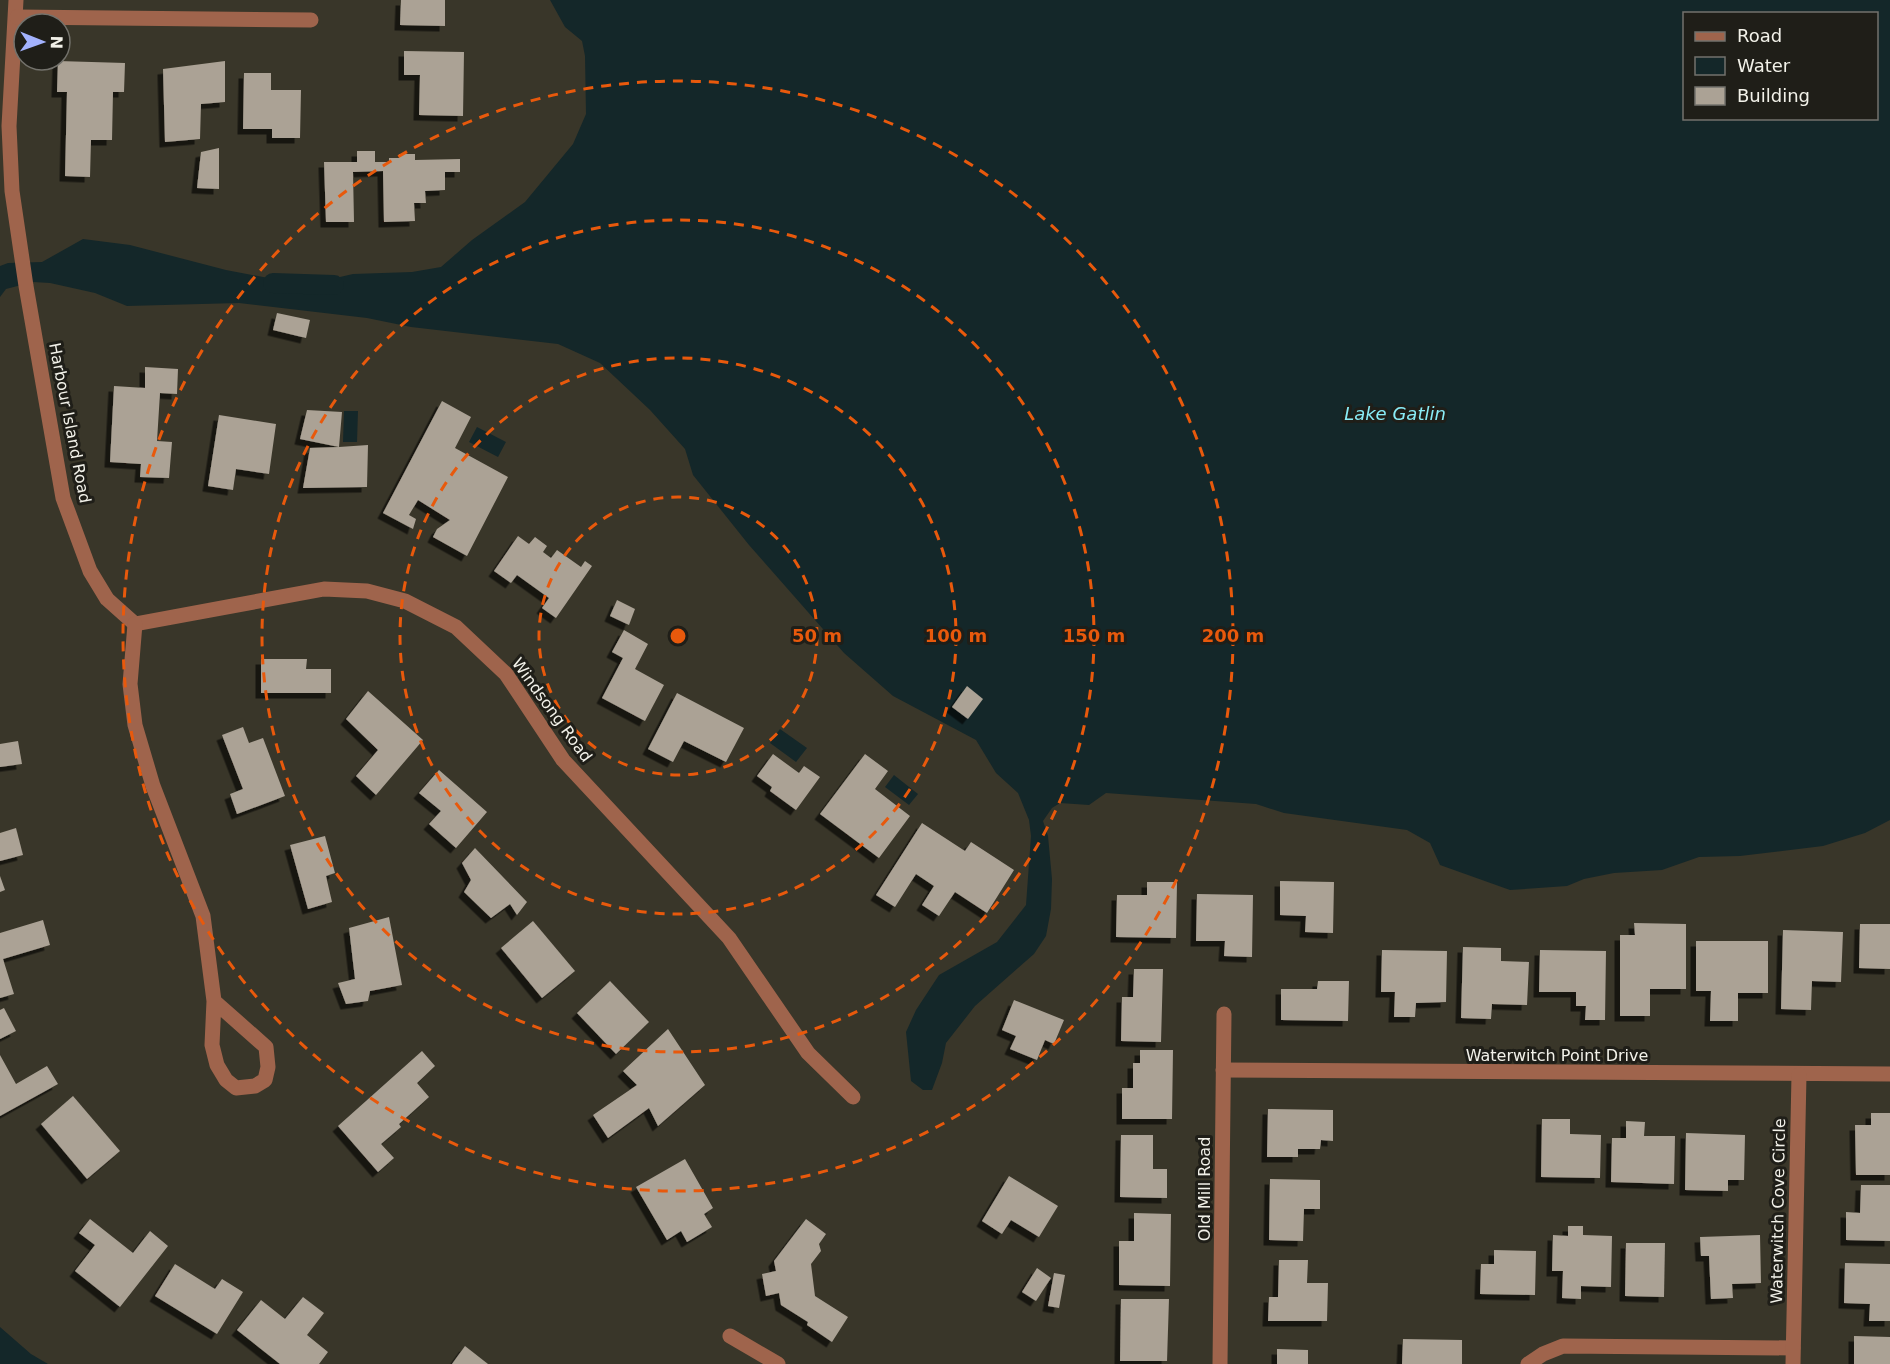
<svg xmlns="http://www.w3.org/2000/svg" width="1890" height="1364" font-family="'DejaVu Sans',sans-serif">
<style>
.water{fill:#142729;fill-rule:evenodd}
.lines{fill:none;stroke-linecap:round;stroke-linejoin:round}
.canal{stroke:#142729;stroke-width:20}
.building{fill:#aba295;filter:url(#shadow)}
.street{stroke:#9f644c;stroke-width:15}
.ring{fill:none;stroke:#e8590c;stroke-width:3;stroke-dasharray:10 8}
.labels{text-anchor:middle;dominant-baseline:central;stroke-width:6;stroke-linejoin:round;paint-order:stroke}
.street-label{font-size:16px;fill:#f2f1e9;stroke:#1f1e18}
.water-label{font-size:18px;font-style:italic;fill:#89ecf6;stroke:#1f1e18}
.centre{fill:#e8590c;stroke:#1f1e18;stroke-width:3}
.ring-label{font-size:18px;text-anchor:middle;font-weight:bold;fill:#e8590c;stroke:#1f1e18;stroke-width:6;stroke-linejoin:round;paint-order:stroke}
</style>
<defs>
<filter id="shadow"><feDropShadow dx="-5.5" dy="5.5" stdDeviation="0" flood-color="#0009"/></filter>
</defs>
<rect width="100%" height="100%" fill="#393629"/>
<g class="water">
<path d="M550,0H1890V820L1865,833L1823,846L1740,856L1699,857L1662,870L1614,873L1584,879L1567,886L1510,890L1440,865L1430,843L1407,830L1284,813L1256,804L1106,793L1089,805L1060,803L1052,808L1043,821L1048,836L1052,879L1051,909L1046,936L1034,954L975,1006L946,1043L942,1063L932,1090H923L911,1081L906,1032L916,1010L939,975L997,942L1026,905L1031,836L1029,820L1018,793L996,773L976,740L893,696L844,653L749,545L693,475L685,449L650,410L600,363L558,344L411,327L367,318L239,303L127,306L95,293L50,283L33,282L6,289L0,297V266L8,263L42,262L83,239L130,245L226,270L305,285L353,274L412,272L441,267L472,240L525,202L573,144L586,114L585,56L582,41L565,27ZM1684,14H1876V118H1684Z"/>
<path d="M344,411H358L357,442H343Z"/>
<path d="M477,427L506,442L498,457L469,442Z"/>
<path d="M780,729L807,748L796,762L770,743Z"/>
<path d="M894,775L918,794L909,805L885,787Z"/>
<path d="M0,1327L31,1354L48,1364H0Z"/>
</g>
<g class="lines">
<path class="canal" d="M273,283L334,285"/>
</g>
<g class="building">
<path d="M401,0H445V26L400,25Z"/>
<path d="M404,51L464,52L463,116L419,115L420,75H404Z"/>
<path d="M58,61L125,63L124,92H113L112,140H91L90,177L65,176L67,92H57Z"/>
<path d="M225,61V102L201,104L200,139L165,142L163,69Z"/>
<path d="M244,73H271V90H301L300,138H272V129H243Z"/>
<path d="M219,148V189L197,188L201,152Z"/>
<path d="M357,151H375V162H389V158H399V154H415V160L460,159V172H445V190L425,191L426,203H414L415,221L384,222L383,171L353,172L354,222H326L324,162H357Z"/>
<path d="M277,313L310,320L306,338L273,330Z"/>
<path d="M145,367L178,369L177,394L160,393L157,441L172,442L169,478L140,477L141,464L110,462L114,386L145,388Z"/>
<path d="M442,401L471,417L455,448L508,477L467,556L433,537L437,529L450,520L418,500L409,515L416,519L413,529L383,513Z"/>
<path d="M307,410L342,412L339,447L368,445L367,487L303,488L310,448L339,447L300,439Z"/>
<path d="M219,415L276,424L269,474L236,469L233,490L208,486Z"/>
<path d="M518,536L529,544L535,537L547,546L543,552L551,558L557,550L581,567L585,561L592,566L556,618L542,608L549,598L517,575L511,583L494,571Z"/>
<path d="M617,600L635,609L629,625L610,616Z"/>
<path d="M624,630L648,644L635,669L664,685L645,721L602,698L623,658L612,652Z"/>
<path d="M261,659H307L306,669H331V693H261Z"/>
<path d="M967,686L983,699L968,719L952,707Z"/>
<path d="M368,691L423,740L376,795L356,776L378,750L346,719Z"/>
<path d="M677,693L744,728L726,762L684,741L673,762L648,749Z"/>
<path d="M243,727L249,743L263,738L285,796L237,814L230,794L243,789L222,735Z"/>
<path d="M18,741L22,764L0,767V744Z"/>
<path d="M773,754L799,773L804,766L820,777L796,810L770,791L772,787L757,776Z"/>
<path d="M865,754L888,771L875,789L910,816L879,858L820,814Z"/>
<path d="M439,770L487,812L456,848L429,824L441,811L419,793Z"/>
<path d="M922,823L965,851L971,842L1014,870L987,913L955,892L939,916L922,905L934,886L916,874L895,907L876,895Z"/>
<path d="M16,828L23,855L0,861V833Z"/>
<path d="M325,836L335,873L326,876L332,902L308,909L290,845Z"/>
<path d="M475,848L527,902L517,915L510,904L491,918L464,892L471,880L462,863Z"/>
<path d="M0,876L5,890L0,892Z"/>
<path d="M1280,881L1334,882L1333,933L1305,932L1306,916L1280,915Z"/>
<path d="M1147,882H1177L1176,938L1116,937L1117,895H1147Z"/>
<path d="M1197,894L1253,895L1252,957L1224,956L1225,941H1196Z"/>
<path d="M389,917L402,985L370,991L368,1001L346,1004L338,983L355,979L349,928Z"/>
<path d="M43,920L50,945L3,959L14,994L0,998V933Z"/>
<path d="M533,921L575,971L542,998L501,948Z"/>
<path d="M1634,923L1686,924V989H1650V1016H1620V935H1635Z"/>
<path d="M1860,924H1890V969L1859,968Z"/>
<path d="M1783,930L1843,932L1841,982L1812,981L1811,1010L1781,1009Z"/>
<path d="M1696,941H1768V993H1738V1021H1710L1711,991H1696Z"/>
<path d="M1463,947L1501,948V961L1529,962L1527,1005L1492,1004L1491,1019L1461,1018Z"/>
<path d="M1382,950L1447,951L1446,1002L1416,1003L1415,1017H1394L1395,992H1381Z"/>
<path d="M1540,950L1606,951L1605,1020H1585L1586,1006H1576V992H1539Z"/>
<path d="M1134,969H1163L1161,1042L1121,1041L1122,997H1133Z"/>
<path d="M610,981L649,1022L616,1054L577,1013Z"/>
<path d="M1318,981H1349L1348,1021L1281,1020V989H1317Z"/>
<path d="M1014,1000L1064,1020L1054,1044L1045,1040L1037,1060L1010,1049L1016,1036L1002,1030Z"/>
<path d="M4,1008L16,1031L0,1039V1010Z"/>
<path d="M668,1029L705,1085L658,1126L649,1108L608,1138L593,1115L637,1085L623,1071Z"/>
<path d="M1140,1050H1173L1172,1119H1122V1088H1133V1063H1140Z"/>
<path d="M422,1051L435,1066L417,1083L429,1097L399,1124L401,1127L381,1144L394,1158L378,1172L338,1126Z"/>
<path d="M0,1055L16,1084L47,1066L58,1084L0,1116Z"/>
<path d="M73,1096L120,1151L87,1179L41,1124Z"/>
<path d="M1268,1109L1333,1110V1141L1321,1140L1320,1149H1298V1157H1267Z"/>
<path d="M1871,1113H1890V1175H1856L1855,1125H1871Z"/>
<path d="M1542,1119H1570V1134L1601,1135L1600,1178L1541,1177Z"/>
<path d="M1626,1121L1645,1122L1644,1136H1675L1674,1184L1611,1182L1612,1138H1626Z"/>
<path d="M1686,1133L1745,1135L1744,1180H1728V1191L1685,1190Z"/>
<path d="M1121,1135H1153V1169H1167V1198L1120,1197Z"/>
<path d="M685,1159L713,1208L704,1214L712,1227L687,1242L681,1231L667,1240L636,1187Z"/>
<path d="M1009,1176L1058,1206L1039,1237L1011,1220L1002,1234L982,1221Z"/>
<path d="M1270,1179L1320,1180V1209H1304L1303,1241L1269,1240Z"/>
<path d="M1861,1185H1890V1241L1846,1240V1212L1860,1213Z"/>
<path d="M1134,1213L1171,1214L1170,1286L1119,1285V1241H1134Z"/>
<path d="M90,1219L133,1253L150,1231L168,1246L120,1307L75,1271L95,1245L79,1233Z"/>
<path d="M806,1219L826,1234L819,1244L821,1251L811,1264L815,1296L848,1317L832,1342L807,1325L808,1322L781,1305L779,1293L766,1296L762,1274L776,1271L774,1261Z"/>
<path d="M1568,1226H1583V1235L1612,1236L1611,1287L1581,1286V1299L1562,1298L1563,1271H1552L1553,1235L1568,1236Z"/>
<path d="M1760,1235L1761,1283L1732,1284L1733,1298L1711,1299L1709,1256H1701L1700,1237Z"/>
<path d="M1626,1243H1665L1664,1297L1625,1296Z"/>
<path d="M1494,1250L1536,1251L1535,1295L1480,1294L1481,1264H1494Z"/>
<path d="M1279,1260H1308L1307,1283H1328L1327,1321H1268L1269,1297H1278Z"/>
<path d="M1845,1263L1890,1264V1321H1869L1870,1304L1844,1303Z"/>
<path d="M175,1264L215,1289L222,1279L243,1292L217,1334L155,1296Z"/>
<path d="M1037,1268L1051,1278L1036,1301L1022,1292Z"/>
<path d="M1054,1273L1065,1275L1059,1308L1048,1306Z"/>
<path d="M303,1297L324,1313L307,1335L328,1352L319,1364H280L237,1330L261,1300L285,1319Z"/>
<path d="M1121,1299H1169L1167,1361H1120Z"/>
<path d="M1854,1336L1890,1337V1364H1854Z"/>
<path d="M1403,1339L1462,1340V1364H1402Z"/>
<path d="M465,1346L488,1364H452Z"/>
<path d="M1277,1349L1308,1350V1364H1277Z"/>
</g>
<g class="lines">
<g class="street">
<path d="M16,0L9,126L12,191L26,286L63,498L90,571L107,599L135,624"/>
<path d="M17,17L311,20"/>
<path d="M135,624L324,589L367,591L405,601L456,627L506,674L563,760L729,938L808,1053L853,1097"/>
<path d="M135,624L130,684L135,725L153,786L203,916L214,1001L212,1045L217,1065L226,1080L236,1088L255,1086L265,1080L268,1067L266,1047L214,1001"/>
<path d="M1223,1070L1890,1074"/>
<path d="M730,1336L778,1364"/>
<path d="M1220,1364L1224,1014"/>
<path d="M1528,1364L1543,1354L1563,1346L1793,1348"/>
<path d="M1793,1364L1799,1075"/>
</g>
</g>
<g class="ring">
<circle cx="678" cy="636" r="139"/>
<circle cx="678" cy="636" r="278"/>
<circle cx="678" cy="636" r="416"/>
<circle cx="678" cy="636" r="555"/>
</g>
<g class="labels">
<g class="street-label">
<text transform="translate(70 423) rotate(79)">Harbour Island Road</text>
<text transform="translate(552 710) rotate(54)">Windsong Road</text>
<text x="1557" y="1055">Waterwitch Point Drive</text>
<text transform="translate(1204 1189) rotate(-90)">Old Mill Road</text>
<text transform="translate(1778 1211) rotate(-89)">Waterwitch Cove Circle</text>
</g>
<g class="water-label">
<text x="1395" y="413">Lake Gatlin</text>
</g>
</g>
<circle cx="678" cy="636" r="9" class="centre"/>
<g class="ring-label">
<text x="817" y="642">50 m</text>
<text x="956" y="642">100 m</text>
<text x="1094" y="642">150 m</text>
<text x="1233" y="642">200 m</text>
</g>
<rect x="1683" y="12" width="195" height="108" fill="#1f1e18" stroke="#73726c" stroke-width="1.5"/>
<rect x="1695" y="32" width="30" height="9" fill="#9f644c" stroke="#73726c" stroke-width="1.5"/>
<text x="1737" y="42" font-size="18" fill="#f2f1e9">Road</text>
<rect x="1695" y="57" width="30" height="18" fill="#142729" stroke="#73726c" stroke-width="1.5"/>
<text x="1737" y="72" font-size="18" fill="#f2f1e9">Water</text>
<rect x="1695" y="87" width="30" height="18" fill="#aba295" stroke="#73726c" stroke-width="1.5"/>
<text x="1737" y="102" font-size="18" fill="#f2f1e9">Building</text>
<g transform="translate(42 42) rotate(91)"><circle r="28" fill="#1f1e18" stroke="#73726c" stroke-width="1.5"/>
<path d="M0-4.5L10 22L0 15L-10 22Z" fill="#a3b2fd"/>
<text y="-9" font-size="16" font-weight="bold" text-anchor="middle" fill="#f2f1e9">N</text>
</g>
</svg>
